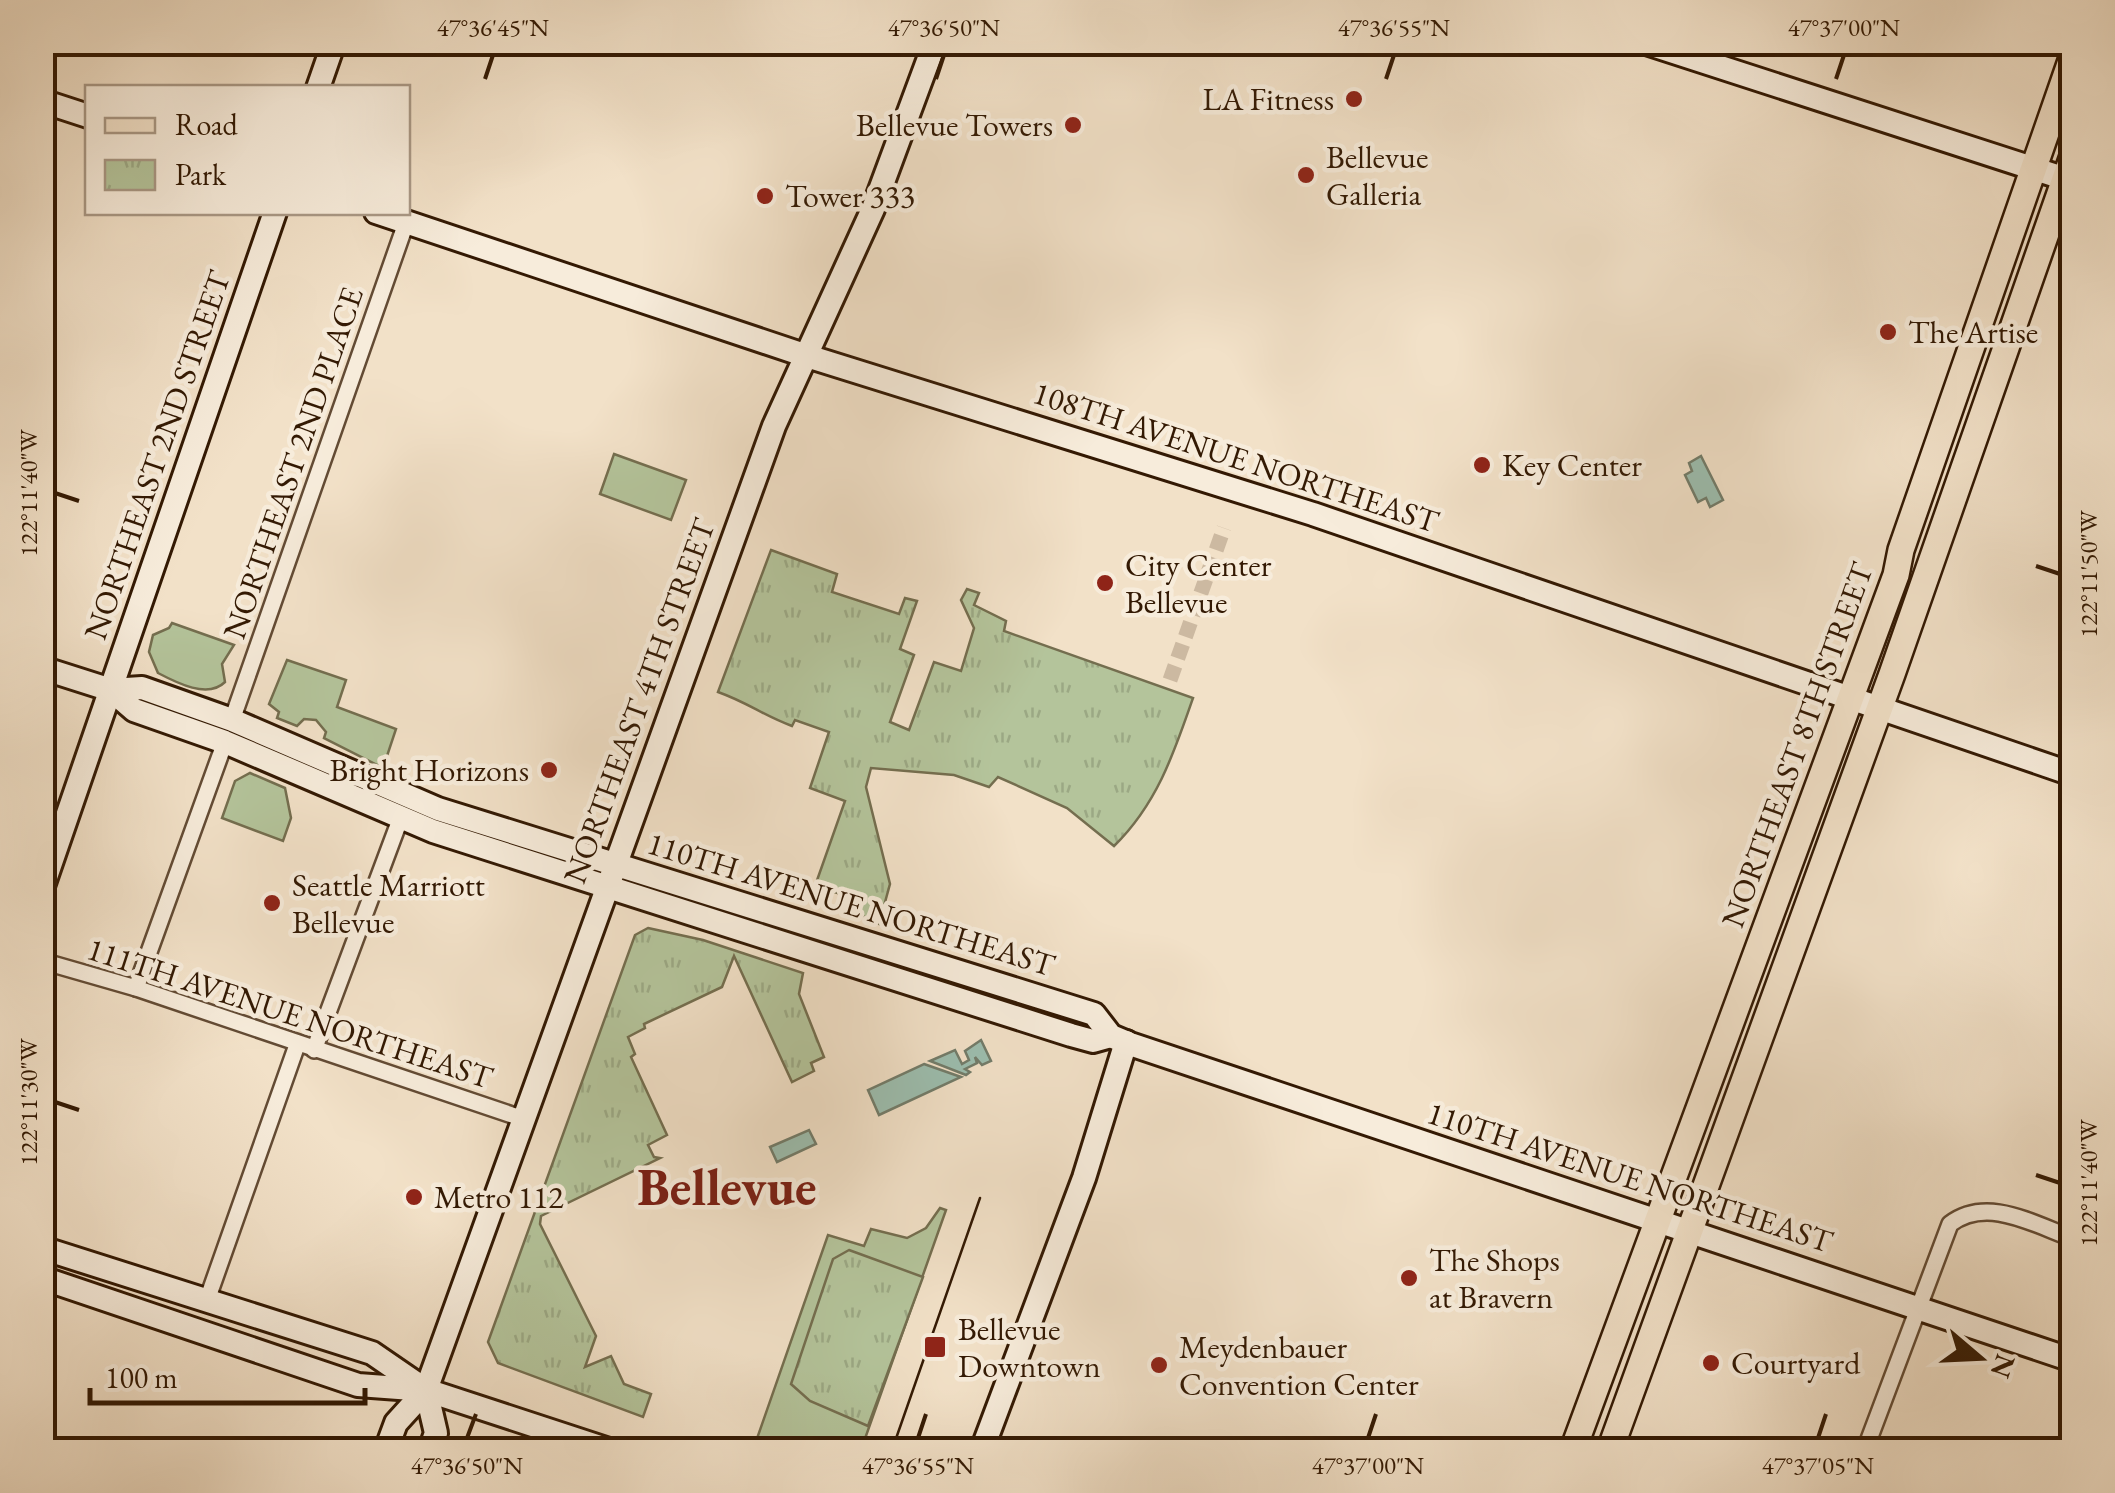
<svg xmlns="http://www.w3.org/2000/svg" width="2115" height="1493" font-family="'EB Garamond',serif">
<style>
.grass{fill:#b4c49b;stroke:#746e4f;stroke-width:2.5}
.park{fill:url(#park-tufts);stroke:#746e4f;stroke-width:2.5}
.water{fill:#9cbeaf;stroke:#727c6a;stroke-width:2.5}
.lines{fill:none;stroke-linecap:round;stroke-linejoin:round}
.street-tunnel{stroke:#ccb9a1;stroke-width:15;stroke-dasharray:15 8;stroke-linecap:butt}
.street-casing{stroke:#634b34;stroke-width:20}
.secondary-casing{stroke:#331903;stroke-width:28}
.primary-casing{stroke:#331903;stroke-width:30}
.street{stroke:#f7ecdb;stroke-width:15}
.secondary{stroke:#f7ecdb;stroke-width:22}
.primary{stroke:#f2e1c8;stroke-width:25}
.tram{stroke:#331903;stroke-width:2.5}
.ticks{fill:none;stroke:#331903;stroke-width:4}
.poi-dot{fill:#8f2418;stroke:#f7ecdb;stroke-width:4}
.labels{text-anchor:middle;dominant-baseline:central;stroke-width:9;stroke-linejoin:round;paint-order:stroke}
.poi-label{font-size:32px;fill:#331903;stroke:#f7ecdb;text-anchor:start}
.street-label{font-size:32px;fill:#331903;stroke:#f7ecdb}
.town-label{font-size:52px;font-weight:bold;fill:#7a1f14;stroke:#f7ecdb}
.neatline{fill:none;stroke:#331903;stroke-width:4}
.ticks-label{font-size:25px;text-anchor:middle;fill:#331903}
</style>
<defs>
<pattern id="park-tufts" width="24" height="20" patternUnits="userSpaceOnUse" patternTransform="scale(2.5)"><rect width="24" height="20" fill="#b4c49b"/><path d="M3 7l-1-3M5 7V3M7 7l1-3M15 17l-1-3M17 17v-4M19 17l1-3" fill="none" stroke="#9ba884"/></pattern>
</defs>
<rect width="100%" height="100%" fill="#f2e1c8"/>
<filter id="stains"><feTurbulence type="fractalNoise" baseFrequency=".002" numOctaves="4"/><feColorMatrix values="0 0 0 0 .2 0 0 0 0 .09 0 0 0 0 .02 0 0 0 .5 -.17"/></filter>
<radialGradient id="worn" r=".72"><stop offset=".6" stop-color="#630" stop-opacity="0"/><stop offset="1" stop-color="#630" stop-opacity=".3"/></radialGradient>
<g class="grass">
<path d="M614,454L686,480L671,520L600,494Z"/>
<path d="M172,623L234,645L222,664L225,682C208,699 177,683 158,673L149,652L153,635L169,628Z"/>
<path d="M287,660L346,680L337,707L396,729L383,768L324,738L326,732L316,720L304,719L297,726L277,718L279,712L269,704Z"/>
<path d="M250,773L285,788L291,818L283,841L222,818L235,781Z"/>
<path d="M940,1208L946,1210L861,1450H753L828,1235L864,1246L871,1229L907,1238L926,1228Z"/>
</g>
<g class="park">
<path d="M771,550L837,574L832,592L899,614L905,598L917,601L900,649L914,655L890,722L909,730L934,662L961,671L974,628L961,600L967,589L979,593L974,605L1006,621L1004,631L1193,698C1174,753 1157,804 1114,846L1067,808L998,777L989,787L954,775L871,768L866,787L890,884L879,924L857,913L860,900L815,886L845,801L810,788L829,732L795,720L792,726C762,715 749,703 718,692Z"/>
<path d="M648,928L703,940L803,973L799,994L824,1057L811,1063L814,1071L792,1082L734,956L722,987L644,1024L645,1028L628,1037L635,1054L631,1057L667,1135L648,1145L654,1157L660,1158L541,1216L540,1224L596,1336L585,1367L611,1356L624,1384L651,1394L643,1417L498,1363L488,1342L635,935Z"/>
<path d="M849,1250L923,1277L868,1426L810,1401L791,1384L833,1259Z"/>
</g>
<g class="water">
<path d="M1701,456L1723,500L1710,507L1706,498L1698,502L1685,475L1692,471L1689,463Z"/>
<path d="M981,1040L991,1061L982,1065L975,1057L977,1063L965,1069L970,1072L966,1075L930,1061L955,1050L962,1064L969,1060L965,1051Z"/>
<path d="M924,1064L961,1077L879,1115L868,1090Z"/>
<path d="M809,1130L816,1144L777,1162L770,1147Z"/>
</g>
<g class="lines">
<path class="street-tunnel" d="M1170,680L1224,528"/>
<g class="street-casing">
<g id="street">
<path d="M232,720L406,223"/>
<path d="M42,961L136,988L521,1118"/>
<path d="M136,988L225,742"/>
<path d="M314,1050L401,817"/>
<path d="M206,1303L297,1045"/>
<path d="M1865,1450L1950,1224C1987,1196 2033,1224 2072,1238"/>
</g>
</g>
<g class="secondary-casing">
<g id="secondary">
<path d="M1643,42L2072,181"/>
<path d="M318,88L334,42"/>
<path d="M42,101L88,116"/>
<path d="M376,212L807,356L1313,514L2072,774"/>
<path d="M42,668L111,690L142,688L232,720L438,809L1094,1014L1111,1036L1130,1044L2072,1360"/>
<path d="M111,690L134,710L225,742L433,831L1071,1035L1093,1041L1111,1036"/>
<path d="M42,889L275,212"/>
<path d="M42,1248L372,1353L423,1388"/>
<path d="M42,1278L358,1385L426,1390L609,1450"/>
<path d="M426,1390L436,1433L430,1450"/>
<path d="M386,1450L396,1423L426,1390L774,426L873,209L935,42"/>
<path d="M982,1450L1084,1178L1126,1042"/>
</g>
</g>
<g class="primary-casing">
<g id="primary">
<path d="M1573,1450L1896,575L1901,550L2072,58"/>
<path d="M1610,1450L1892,674L2072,159"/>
</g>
</g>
<use href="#street" class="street"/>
<use href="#secondary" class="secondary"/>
<use href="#primary" class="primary"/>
<path class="tram" d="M892,1450L980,1198"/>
</g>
<path class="ticks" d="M485,79L493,55M936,79L944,55M1386,79L1394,55M1836,79L1844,55M55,493L79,501M2036,566L2060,574M55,1102L79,1110M2036,1175L2060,1183M467,1438L476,1414M918,1438L926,1414M1368,1438L1376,1414M1818,1438L1826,1414"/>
<g class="poi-dot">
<circle cx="1354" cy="99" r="10"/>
<circle cx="1073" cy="125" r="10"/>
<circle cx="1306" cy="175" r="10"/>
<circle cx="765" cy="196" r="10"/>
<circle cx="1888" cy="332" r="10"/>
<circle cx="1482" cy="465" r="10"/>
<circle cx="1105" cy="583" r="10"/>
<circle cx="549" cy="770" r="10"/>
<circle cx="272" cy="903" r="10"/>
<circle cx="414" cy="1197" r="10"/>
<circle cx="1409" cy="1278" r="10"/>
<rect x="923" y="1335" width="24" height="24" rx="5"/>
<circle cx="1711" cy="1363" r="10"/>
<circle cx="1159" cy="1365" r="10"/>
</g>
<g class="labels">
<g class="poi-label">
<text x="1334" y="99" text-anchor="end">LA Fitness</text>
<text x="1053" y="125" text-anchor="end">Bellevue Towers</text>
<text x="1326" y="157">Bellevue<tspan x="1326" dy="37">Galleria</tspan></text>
<text x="785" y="196">Tower 333</text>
<text x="1908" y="332">The Artise</text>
<text x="1502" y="465">Key Center</text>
<text x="1125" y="565">City Center<tspan x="1125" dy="37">Bellevue</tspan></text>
<text x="529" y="770" text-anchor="end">Bright Horizons</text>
<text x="292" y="885">Seattle Marriott<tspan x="292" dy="37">Bellevue</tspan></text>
<text x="434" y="1197">Metro 112</text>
<text x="1429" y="1260">The Shops<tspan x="1429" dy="37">at Bravern</tspan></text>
<text x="958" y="1329">Bellevue<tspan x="958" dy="37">Downtown</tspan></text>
<text x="1179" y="1347">Meydenbauer<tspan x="1179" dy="37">Convention Center</tspan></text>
<text x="1731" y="1363">Courtyard</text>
</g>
<g class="street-label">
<text transform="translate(157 455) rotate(-71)">NORTHEAST 2ND STREET</text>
<text transform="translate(1236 457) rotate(18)">108TH AVENUE NORTHEAST</text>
<text transform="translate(293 463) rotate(-71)">NORTHEAST 2ND PLACE</text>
<text transform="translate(639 701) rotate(-70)">NORTHEAST 4TH STREET</text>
<text transform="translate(1797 745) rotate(-70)">NORTHEAST 8TH STREET</text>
<text transform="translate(851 904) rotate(17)">110TH AVENUE NORTHEAST</text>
<text transform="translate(290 1013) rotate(18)">111TH AVENUE NORTHEAST</text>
<text transform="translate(1630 1177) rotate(18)">110TH AVENUE NORTHEAST</text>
</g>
<g class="town-label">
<text x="727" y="1186">Bellevue</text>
</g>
</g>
<rect width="2115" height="1493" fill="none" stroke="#f2e1c8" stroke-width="110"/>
<rect x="85" y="85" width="325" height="130" fill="#f7ecdb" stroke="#a99885" stroke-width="2.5"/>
<rect x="105" y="118" width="50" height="15" fill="#f2e1c8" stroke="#a99885" stroke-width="2.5"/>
<text x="175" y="135" font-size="30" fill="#331903">Road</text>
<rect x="105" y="160" width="50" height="30" fill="url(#park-tufts)" stroke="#a99885" stroke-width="2.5"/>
<text x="175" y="185" font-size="30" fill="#331903">Park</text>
<g transform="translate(1980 1358) rotate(109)" stroke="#f7ecdb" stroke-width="8" paint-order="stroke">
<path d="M0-8L18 38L0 25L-18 38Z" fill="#331903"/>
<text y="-15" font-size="28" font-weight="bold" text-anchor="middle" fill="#331903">N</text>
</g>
<path d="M90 1388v15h275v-15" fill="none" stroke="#331903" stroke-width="5"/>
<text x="105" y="1388" font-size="30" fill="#331903" stroke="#f7ecdb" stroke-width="8" paint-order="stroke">100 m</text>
<rect x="55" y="55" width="2005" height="1383" class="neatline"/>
<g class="ticks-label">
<text x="493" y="36">47°36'45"N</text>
<text x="944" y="36">47°36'50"N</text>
<text x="1394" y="36">47°36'55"N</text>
<text x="1844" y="36">47°37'00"N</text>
<text transform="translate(28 493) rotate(-90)" y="9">122°11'40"W</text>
<text transform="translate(2088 574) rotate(-90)" y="9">122°11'50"W</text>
<text transform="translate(28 1102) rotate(-90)" y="9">122°11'30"W</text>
<text transform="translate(2088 1183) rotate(-90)" y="9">122°11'40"W</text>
<text x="467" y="1474">47°36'50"N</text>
<text x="918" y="1474">47°36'55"N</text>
<text x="1368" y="1474">47°37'00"N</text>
<text x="1818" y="1474">47°37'05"N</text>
</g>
<rect width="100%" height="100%" filter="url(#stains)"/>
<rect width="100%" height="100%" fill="url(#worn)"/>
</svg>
